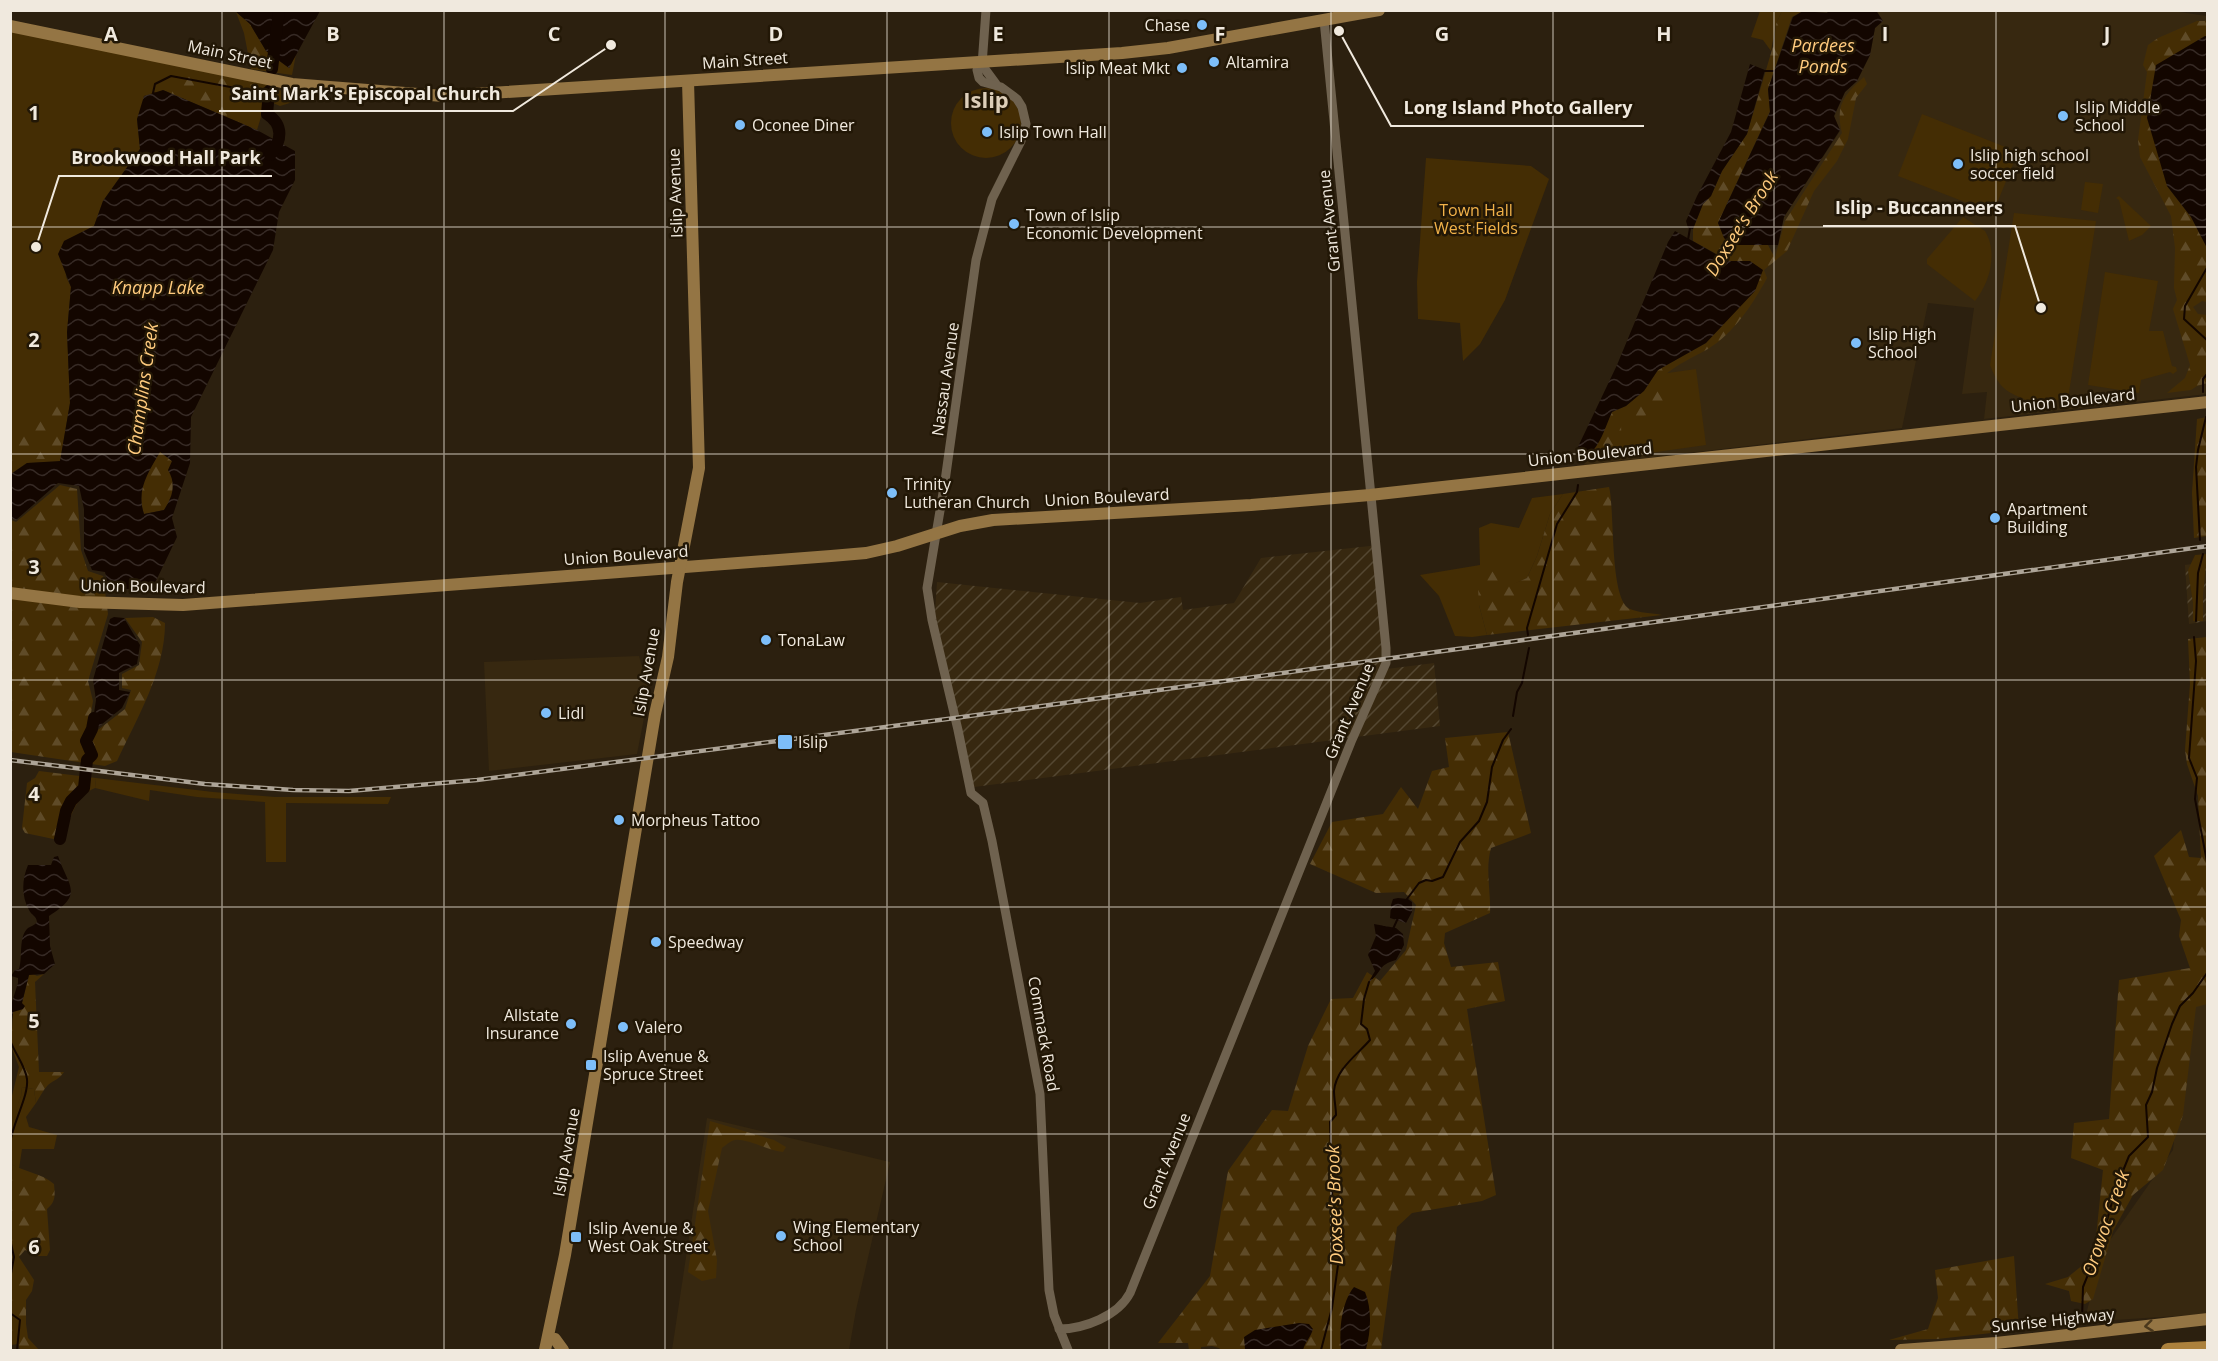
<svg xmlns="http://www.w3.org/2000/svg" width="2218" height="1361" font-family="'Open Sans',sans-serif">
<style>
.built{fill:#372810}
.industrial{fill:url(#industrial-furrows)}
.green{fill:#442d04}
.forest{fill:url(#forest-firs)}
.water{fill:url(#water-waves);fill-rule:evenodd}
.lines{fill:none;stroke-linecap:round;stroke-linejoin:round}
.stream{stroke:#130600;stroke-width:2}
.river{stroke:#130600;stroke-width:12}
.minor{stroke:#6f624f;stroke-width:9}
.major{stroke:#947544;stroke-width:12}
.highway{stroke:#ac813c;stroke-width:14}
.rail-casing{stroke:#ada497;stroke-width:4.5}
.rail{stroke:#221706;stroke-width:2;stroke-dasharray:7;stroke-linecap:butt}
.oneway{stroke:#4a381c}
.grid{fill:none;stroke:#f0e9de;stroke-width:1.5;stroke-opacity:0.55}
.poi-dot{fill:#7dbef9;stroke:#221706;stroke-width:2}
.labels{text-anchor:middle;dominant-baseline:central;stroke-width:5;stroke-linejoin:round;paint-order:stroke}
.poi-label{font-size:16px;fill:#f0e9de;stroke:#221706;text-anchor:start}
.street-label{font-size:16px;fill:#f0e9de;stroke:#221706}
.park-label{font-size:16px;fill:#f2b249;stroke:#221706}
.water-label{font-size:18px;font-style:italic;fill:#ffcb7e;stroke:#221706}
.district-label{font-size:22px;font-weight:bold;fill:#ddceb9;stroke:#221706}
.grid-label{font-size:20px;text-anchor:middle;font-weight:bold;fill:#f0e9de;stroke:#221706;stroke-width:5;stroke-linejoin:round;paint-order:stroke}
.leader{fill:none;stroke:#f0e9de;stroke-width:2}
.callout-dot{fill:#f0e9de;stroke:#221706;stroke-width:2}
.callout-label{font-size:18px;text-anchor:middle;font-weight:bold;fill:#f0e9de;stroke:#221706;stroke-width:5;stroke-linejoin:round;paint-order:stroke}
</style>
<defs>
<pattern id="industrial-furrows" width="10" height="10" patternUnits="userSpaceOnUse" patternTransform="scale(1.5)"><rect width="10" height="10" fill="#372810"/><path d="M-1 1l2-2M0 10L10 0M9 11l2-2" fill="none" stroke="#544732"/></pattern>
<pattern id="forest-firs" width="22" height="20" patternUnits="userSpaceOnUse" patternTransform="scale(1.5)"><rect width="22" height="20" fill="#442d04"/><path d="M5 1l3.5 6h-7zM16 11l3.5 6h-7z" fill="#5f4b28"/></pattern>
<pattern id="water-waves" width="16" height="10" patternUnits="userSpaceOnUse" patternTransform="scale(1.5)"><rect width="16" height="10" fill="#130600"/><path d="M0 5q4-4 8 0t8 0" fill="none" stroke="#362a25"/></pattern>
</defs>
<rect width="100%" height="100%" fill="#2c200f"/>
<g class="built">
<path d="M2166,10L2207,16V394L1984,419L1987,392L1962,394L1974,308L1928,303L1902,428L1584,465L1612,412L1763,270L1778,245L1784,217L1840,131L1834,117L1845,92L1857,81L1870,55L1875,28L1883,21L1877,11Z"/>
<path d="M639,656L649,692L637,754L489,771L484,662Z"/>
<path d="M2190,997L2207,999V1314L2084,1322L2103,1250L2173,1150Z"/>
<path d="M707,1118L890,1162L856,1310L849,1350H672Z"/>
</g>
<g class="industrial">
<path d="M1379,545L1387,669L1434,663L1440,726L974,787L935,613L937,582L1140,603L1181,597L1183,610L1234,603L1261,558Z"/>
<path d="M2207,562V621L2189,624L2185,565Z"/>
</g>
<g class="green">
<path d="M1760,11H1782L1776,24L1771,51L1763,40L1751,37Z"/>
<path d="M11,28L266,78L269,91L257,130L164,90L137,119L140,149L103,201L94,226L64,241L66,277L71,287L67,332L70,403L60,462L27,463L11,474Z"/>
<circle cx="986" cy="123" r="35"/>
<path d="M1922,114L2018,152L1993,213L1898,176Z"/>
<path d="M1426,158L1531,166L1549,179L1505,300L1480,344L1463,361L1460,323L1418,319L1417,282Z"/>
<path d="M2085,182L2103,184L2098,213L2081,210Z"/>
<path d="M2119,196L2151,226L2142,235L2129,241L2119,200L2116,198Z"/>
<path d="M2014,213L2096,221L2067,405L2060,404V400L2032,398L2031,402C2008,392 2000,391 1990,365Z"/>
<path d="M1963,217L1985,231C1998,253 1990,282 1975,301L1927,264V259Z"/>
<path d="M2105,272L2158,281L2149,331H2163L2172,366L2176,367L2177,371L2173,374L2170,372L2141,380L2139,393L2088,385Z"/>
<path d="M1696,369L1706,445L1621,457L1615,417L1661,374Z"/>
<path d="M1563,494L1550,514L1537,556L1527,578L1506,588L1479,605L1487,635L1472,637L1455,636L1439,596L1420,575L1480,565L1479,528L1491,523L1519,528L1532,498Z"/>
<path d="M2207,554L2203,595V621H2193V603L2188,570L2195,555Z"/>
<path d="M96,778L213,792L275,797H391L388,804L286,803V862H266L265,802L197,797L150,790L149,801L95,788Z"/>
<path d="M22,1087L34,1089L36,1103L26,1117L29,1127L57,1135L54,1149H22L19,1169L11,1164V1120L21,1096Z"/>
</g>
<g class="forest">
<path d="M1782,11H1803L1792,17L1768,89L1770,111L1718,223L1731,245H1768L1775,258L1785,221L1842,133C1835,105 1844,95 1864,77L1867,84L1856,98L1848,139L1837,161L1814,191L1787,251L1764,270L1767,278C1753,304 1734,333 1708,349C1692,358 1677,364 1664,376L1668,407L1664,412L1623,420L1621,424L1622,454L1609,458L1598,459L1591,452L1595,448L1612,412L1626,406L1644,391L1658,370L1706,343L1750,261H1729L1693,241V229L1703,204L1711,196L1722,171L1747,134L1774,43L1776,24Z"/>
<path d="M236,12L250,24L266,51L289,68L296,54L292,75L251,69L244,33Z"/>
<path d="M2197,21H2207V36L2167,186L2191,217L2207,248V302L2202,301L2193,307L2198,314L2207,315V383L2197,386L2191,390L2167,393L2185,378L2190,365L2173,309L2177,300L2174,288L2175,248L2171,216L2140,157L2138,140L2147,72L2143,65L2148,45L2158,38Z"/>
<path d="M184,76L219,78L298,94L301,96L296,101L280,106L271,102L255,101L250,106V116L257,130L163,90L162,87C168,78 174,77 184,76Z"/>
<path d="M59,398L67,404L59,459H25L11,470V432C30,424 39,420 50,401Z"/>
<path d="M2207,417V536L2194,538L2192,493L2197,419Z"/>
<path d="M160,451L172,461L173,497L164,510L144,514C136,487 147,474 160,451Z"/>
<path d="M60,485L77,489L81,550L88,571L103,576L108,614L88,681L93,701L88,731L94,733L125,709L131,690L122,688V674L139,665L142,642L125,618L153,617L165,623C165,672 137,718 117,761L105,766L11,752V520L16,522Z"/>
<path d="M1609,487C1615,509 1609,600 1630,609C1639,613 1652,613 1662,615L1487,635L1479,605L1478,588L1490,568L1506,587L1527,578L1537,556L1550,514L1563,494Z"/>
<path d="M2207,637V1004L2196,1007L2183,1115L2178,1130L2163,1170L2133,1195L2113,1231L2093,1299L2085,1304L2071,1301L2069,1291L2045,1284L2068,1277L2094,1256L2103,1170L2071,1158L2074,1123L2109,1119L2119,980L2190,968L2179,936L2181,920L2154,856L2181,830L2189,857L2201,858L2198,796L2187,764L2185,750L2190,684L2188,639Z"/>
<path d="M1508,732L1531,833L1491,848C1485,869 1491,892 1490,913L1445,933L1444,943L1451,967L1498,962L1505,1001L1467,1009L1496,1195L1482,1201L1412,1213L1397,1227L1381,1350H1221L1219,1348L1212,1346L1201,1347V1350H1189L1188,1343H1158L1210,1276L1228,1171L1272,1110L1288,1111L1308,1046L1331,999L1353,998L1367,972L1380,981L1406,950L1416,905L1404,892L1376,893L1310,864L1332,822L1383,814L1401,787L1418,809L1432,771L1449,767L1445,738Z"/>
<path d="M39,771L96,778L95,788C74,797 69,821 63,841L25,833L22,828L27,783L35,778Z"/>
<path d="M31,973L37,976L44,974L35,982L39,1072H64C60,1079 54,1080 48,1085C43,1090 40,1097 36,1103L34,1089L22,1087L21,1096L11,1123V1100L19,1067L11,1046L13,1012L23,1009L22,1003L29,975Z"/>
<path d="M710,1121L774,1140L786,1147L783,1152C769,1151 747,1138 735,1140C730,1141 726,1145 722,1148L708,1211L717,1260L716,1278L702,1281L688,1272Z"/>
<path d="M11,1164C25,1172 41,1173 54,1184C55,1195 56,1202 47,1209L50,1250L47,1256H36L25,1250L19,1257L34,1280L32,1291L26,1300V1324L28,1338L39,1350H20L18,1344L11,1345Z"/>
<path d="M2014,1256L2019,1330L1937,1339L1889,1340L1928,1329L1938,1298L1935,1270Z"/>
</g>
<g class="water">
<path d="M1829,10L1877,12L1883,21L1875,28L1870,55L1857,81L1845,92L1834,116L1840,130L1784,217L1778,245H1731L1724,238L1718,223L1770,112L1768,89L1793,17L1803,11L1827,13Z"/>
<path d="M235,11H320L289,68L266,51L250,24Z"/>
<path d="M2205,36H2208L2207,248L2191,217L2167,186L2147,118L2156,65Z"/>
<path d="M1750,64L1765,70L1747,134L1722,171L1711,196L1703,204L1693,229L1688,228L1686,221L1697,196L1731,132Z"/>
<path d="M163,90L257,130L295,151V180L279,212L273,250L191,417L190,463L172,518L177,537L154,585C134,581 128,595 109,591L105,572L92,570L84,551V509L79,486L58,483L16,520L11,518V474L27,463L60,461L70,403L67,332L71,287L58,254L64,241L94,226L103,201L140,149L137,119L144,96ZM160,452L172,461L168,470C177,485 172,497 164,510L144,514C136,490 148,473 160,452Z"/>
<path d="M1675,231L1728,261H1750L1763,270L1755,291L1706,343L1658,370L1644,391L1626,406L1612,412C1605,427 1598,456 1579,459L1576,451L1617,365L1668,242Z"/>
<path d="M114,617L124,618L140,645L137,664L119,673V690L130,692L122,708L91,733L96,700L93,680L110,619Z"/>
<path d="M58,856C68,886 85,894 49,916L50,946L55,964L44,974L29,975L22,1003L25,1006L23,1009L13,1012L11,1027V1005L18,983V978L11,976L15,970L19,969C23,957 18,937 28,928C31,926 35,925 37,922C36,915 32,916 29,910C21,896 22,879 28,865H51L54,857Z"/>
<path d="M1398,898L1408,899L1412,902V912L1406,923L1390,918L1391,905L1393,899Z"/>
<path d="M1374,924L1396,928L1403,934L1404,945L1396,960C1377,965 1383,972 1368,983L1375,971L1368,955L1376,936Z"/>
<path d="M1354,1287L1365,1292C1372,1309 1371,1331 1366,1349L1341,1350C1339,1330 1341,1303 1354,1287Z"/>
<path d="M1299,1323L1309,1324L1313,1329C1311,1337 1305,1342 1303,1350H1245L1244,1337L1255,1330Z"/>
</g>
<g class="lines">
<g class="stream">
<path d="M1763,71H1775"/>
<path d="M156,94L153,93L155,84L171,76L268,94"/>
<path d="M1688,240L1690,228"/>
<path d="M1723,258L1732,243"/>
<path d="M2208,266L2185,306L2184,319L2208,341"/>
<path d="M2203,392V379L2208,373"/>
<path d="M2200,540L2196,467L2198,450L2206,417"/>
<path d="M2196,621L2198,573L2203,554"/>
<path d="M1528,635L1527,628L1557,524L1577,492L1578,485"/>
<path d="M2194,637L2196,661L2189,758L2197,778L2195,799L2208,867"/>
<path d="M1513,716L1517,692L1522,683L1529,648"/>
<path d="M1407,899L1419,883L1426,880L1432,881L1443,877L1460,842L1479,821L1487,802L1492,767L1503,740L1511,729"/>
<path d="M1393,929L1398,918"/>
<path d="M2208,945V960"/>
<path d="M10,1040C15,1054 25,1065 27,1079C29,1096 12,1124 10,1144"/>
<path d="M10,1239L14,1257L10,1279"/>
<path d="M10,1313L20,1320L17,1350"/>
<path d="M2082,1319L2083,1287L2100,1245L2116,1188L2129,1156L2148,1137L2146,1105L2152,1092L2157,1068L2172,1024L2180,1006L2193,993L2207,973L2208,969"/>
<path d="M1321,1350L1332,1308L1339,1258L1333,1222L1330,1122L1336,1115C1336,1108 1334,1099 1334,1091C1336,1069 1356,1056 1370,1040L1367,1029L1361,1024L1364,999L1369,982"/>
</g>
<g class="river">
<path d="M272,69L279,10"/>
<path d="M269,91L267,114C284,125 282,141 270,155"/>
<path d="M60,839L66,811L71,801L84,788L87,760L92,755L86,741L92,729L94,718"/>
</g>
<g class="minor">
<path d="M986,10L982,65L996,84"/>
<path d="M982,65L977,70L979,78L983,82L1001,87L1017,99L1022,107L1026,124L1021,141L992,199L976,260L945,481L927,588L932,620L958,730L971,793L983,803L992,841L1040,1094L1049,1290L1054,1315L1068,1350"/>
<path d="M1059,1329C1084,1329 1118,1316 1130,1293L1351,742L1386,663V648L1324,20"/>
</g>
<g class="major">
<path d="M10,26L292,84L443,96L1122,53L1168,48L1379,10"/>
<path d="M10,593L80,602L183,605L831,556L866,553L897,546L960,526L993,520L1251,505L1370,495L2208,402"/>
<path d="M555,1339L563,1350"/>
<path d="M545,1350L565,1255L655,714L668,657L677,582L699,468L688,81"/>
<path d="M1901,1350L1996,1343L2208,1319"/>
</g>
<path class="highway" d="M2168,1350L2208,1348"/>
<g class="rail-casing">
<path id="rail" d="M10,760L205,784L293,790L349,791L477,780L955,718L2208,546"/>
</g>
<use href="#rail" class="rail"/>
</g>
<defs><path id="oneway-chevron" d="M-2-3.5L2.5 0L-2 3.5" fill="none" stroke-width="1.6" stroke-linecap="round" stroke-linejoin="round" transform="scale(1.5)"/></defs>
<use class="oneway" href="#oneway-chevron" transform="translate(2149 1326) rotate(173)"/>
<path class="grid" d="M222,10V1350M444,10V1350M665,10V1350M887,10V1350M1109,10V1350M1331,10V1350M1553,10V1350M1774,10V1350M1996,10V1350M10,227H2208M10,454H2208M10,680H2208M10,907H2208M10,1134H2208"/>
<g class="poi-dot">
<circle cx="1202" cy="25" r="6"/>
<circle cx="1214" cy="62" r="6"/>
<circle cx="1182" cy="68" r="6"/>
<circle cx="2063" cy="116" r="6"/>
<circle cx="740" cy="125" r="6"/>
<circle cx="987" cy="132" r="6"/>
<circle cx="1958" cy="164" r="6"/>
<circle cx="1014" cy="224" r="6"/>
<circle cx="1856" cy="343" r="6"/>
<circle cx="892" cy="493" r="6"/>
<circle cx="1995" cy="518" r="6"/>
<circle cx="766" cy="640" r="6"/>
<circle cx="546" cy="713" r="6"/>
<rect x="777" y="734" width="16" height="16" rx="3"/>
<circle cx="619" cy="820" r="6"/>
<circle cx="656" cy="942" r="6"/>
<circle cx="571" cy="1024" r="6"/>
<circle cx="623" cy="1027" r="6"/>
<rect x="585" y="1059" width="12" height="12" rx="3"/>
<circle cx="781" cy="1236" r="6"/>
<rect x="570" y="1231" width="12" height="12" rx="3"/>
</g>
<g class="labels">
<g class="poi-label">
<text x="1190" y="25" text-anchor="end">Chase</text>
<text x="1226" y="62">Altamira</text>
<text x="1170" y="68" text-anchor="end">Islip Meat Mkt</text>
<text x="2075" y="107">Islip Middle<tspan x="2075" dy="18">School</tspan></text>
<text x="752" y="125">Oconee Diner</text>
<text x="999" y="132">Islip Town Hall</text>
<text x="1970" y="155">Islip high school<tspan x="1970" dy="18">soccer field</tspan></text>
<text x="1026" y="215">Town of Islip<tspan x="1026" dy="18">Economic Development</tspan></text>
<text x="1868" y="334">Islip High<tspan x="1868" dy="18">School</tspan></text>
<text x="904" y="484">Trinity<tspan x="904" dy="18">Lutheran Church</tspan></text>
<text x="2007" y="509">Apartment<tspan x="2007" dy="18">Building</tspan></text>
<text x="778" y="640">TonaLaw</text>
<text x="558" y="713">Lidl</text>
<text x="798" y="742">Islip</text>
<text x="631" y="820">Morpheus Tattoo</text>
<text x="668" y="942">Speedway</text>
<text x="559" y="1015" text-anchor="end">Allstate<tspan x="559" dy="18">Insurance</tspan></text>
<text x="635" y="1027">Valero</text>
<text x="603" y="1056">Islip Avenue &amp;<tspan x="603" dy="18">Spruce Street</tspan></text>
<text x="793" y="1227">Wing Elementary<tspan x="793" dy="18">School</tspan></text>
<text x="588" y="1228">Islip Avenue &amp;<tspan x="588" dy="18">West Oak Street</tspan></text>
</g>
<g class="street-label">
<text transform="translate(230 54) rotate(12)">Main Street</text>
<text transform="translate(745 60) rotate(-4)">Main Street</text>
<text transform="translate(675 193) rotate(-92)">Islip Avenue</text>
<text transform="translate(1329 221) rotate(-96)">Grant Avenue</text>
<text transform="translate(945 379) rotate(-82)">Nassau Avenue</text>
<text transform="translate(2073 400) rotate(-6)">Union Boulevard</text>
<text transform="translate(1590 454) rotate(-6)">Union Boulevard</text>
<text transform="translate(1107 497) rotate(-3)">Union Boulevard</text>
<text transform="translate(626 555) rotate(-4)">Union Boulevard</text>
<text transform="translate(143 586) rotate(1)">Union Boulevard</text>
<text transform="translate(646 672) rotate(-80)">Islip Avenue</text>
<text transform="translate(1349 711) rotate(-67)">Grant Avenue</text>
<text transform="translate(1044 1034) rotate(80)">Commack Road</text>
<text transform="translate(566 1152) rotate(-80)">Islip Avenue</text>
<text transform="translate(1166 1161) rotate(-68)">Grant Avenue</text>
<text transform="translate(2053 1320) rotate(-6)">Sunrise Highway</text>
</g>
<g class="park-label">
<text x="1476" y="210">Town Hall<tspan x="1476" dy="18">West Fields</tspan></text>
</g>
<g class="water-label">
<text x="1823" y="45">Pardees<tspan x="1823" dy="21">Ponds</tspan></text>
<text transform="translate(1741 223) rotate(-58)">Doxsee's Brook</text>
<text x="158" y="287">Knapp Lake</text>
<text transform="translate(142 389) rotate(-82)">Champlins Creek</text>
<text transform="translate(1334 1205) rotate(-92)">Doxsee's Brook</text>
<text transform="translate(2105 1223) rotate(-71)">Orowoc Creek</text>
</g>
<g class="district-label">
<text x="986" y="99">Islip</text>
</g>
</g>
<g class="grid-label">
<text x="111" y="41">A</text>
<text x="333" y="41">B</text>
<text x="554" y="41">C</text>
<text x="776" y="41">D</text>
<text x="998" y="41">E</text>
<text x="1220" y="41">F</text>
<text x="1442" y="41">G</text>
<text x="1664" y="41">H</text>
<text x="1885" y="41">I</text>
<text x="2107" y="41">J</text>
<text x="34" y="120">1</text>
<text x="34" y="347">2</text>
<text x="34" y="574">3</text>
<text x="34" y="801">4</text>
<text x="34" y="1028">5</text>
<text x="34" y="1254">6</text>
</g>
<path class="leader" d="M611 45L513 111H219M1339 31L1391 126H1644M36 247L59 176H272M2041 308L2015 226H1823"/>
<g class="callout-dot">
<circle cx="611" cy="45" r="6"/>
<circle cx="1339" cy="31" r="6"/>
<circle cx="36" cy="247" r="6"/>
<circle cx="2041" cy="308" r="6"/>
</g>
<g class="callout-label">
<text x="366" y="100">Saint Mark's Episcopal Church</text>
<text x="1518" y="114">Long Island Photo Gallery</text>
<text x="166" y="164">Brookwood Hall Park</text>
<text x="1919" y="214">Islip - Buccanneers</text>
</g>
<rect width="2218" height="1361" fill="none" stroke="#f0e9de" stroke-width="24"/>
</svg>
